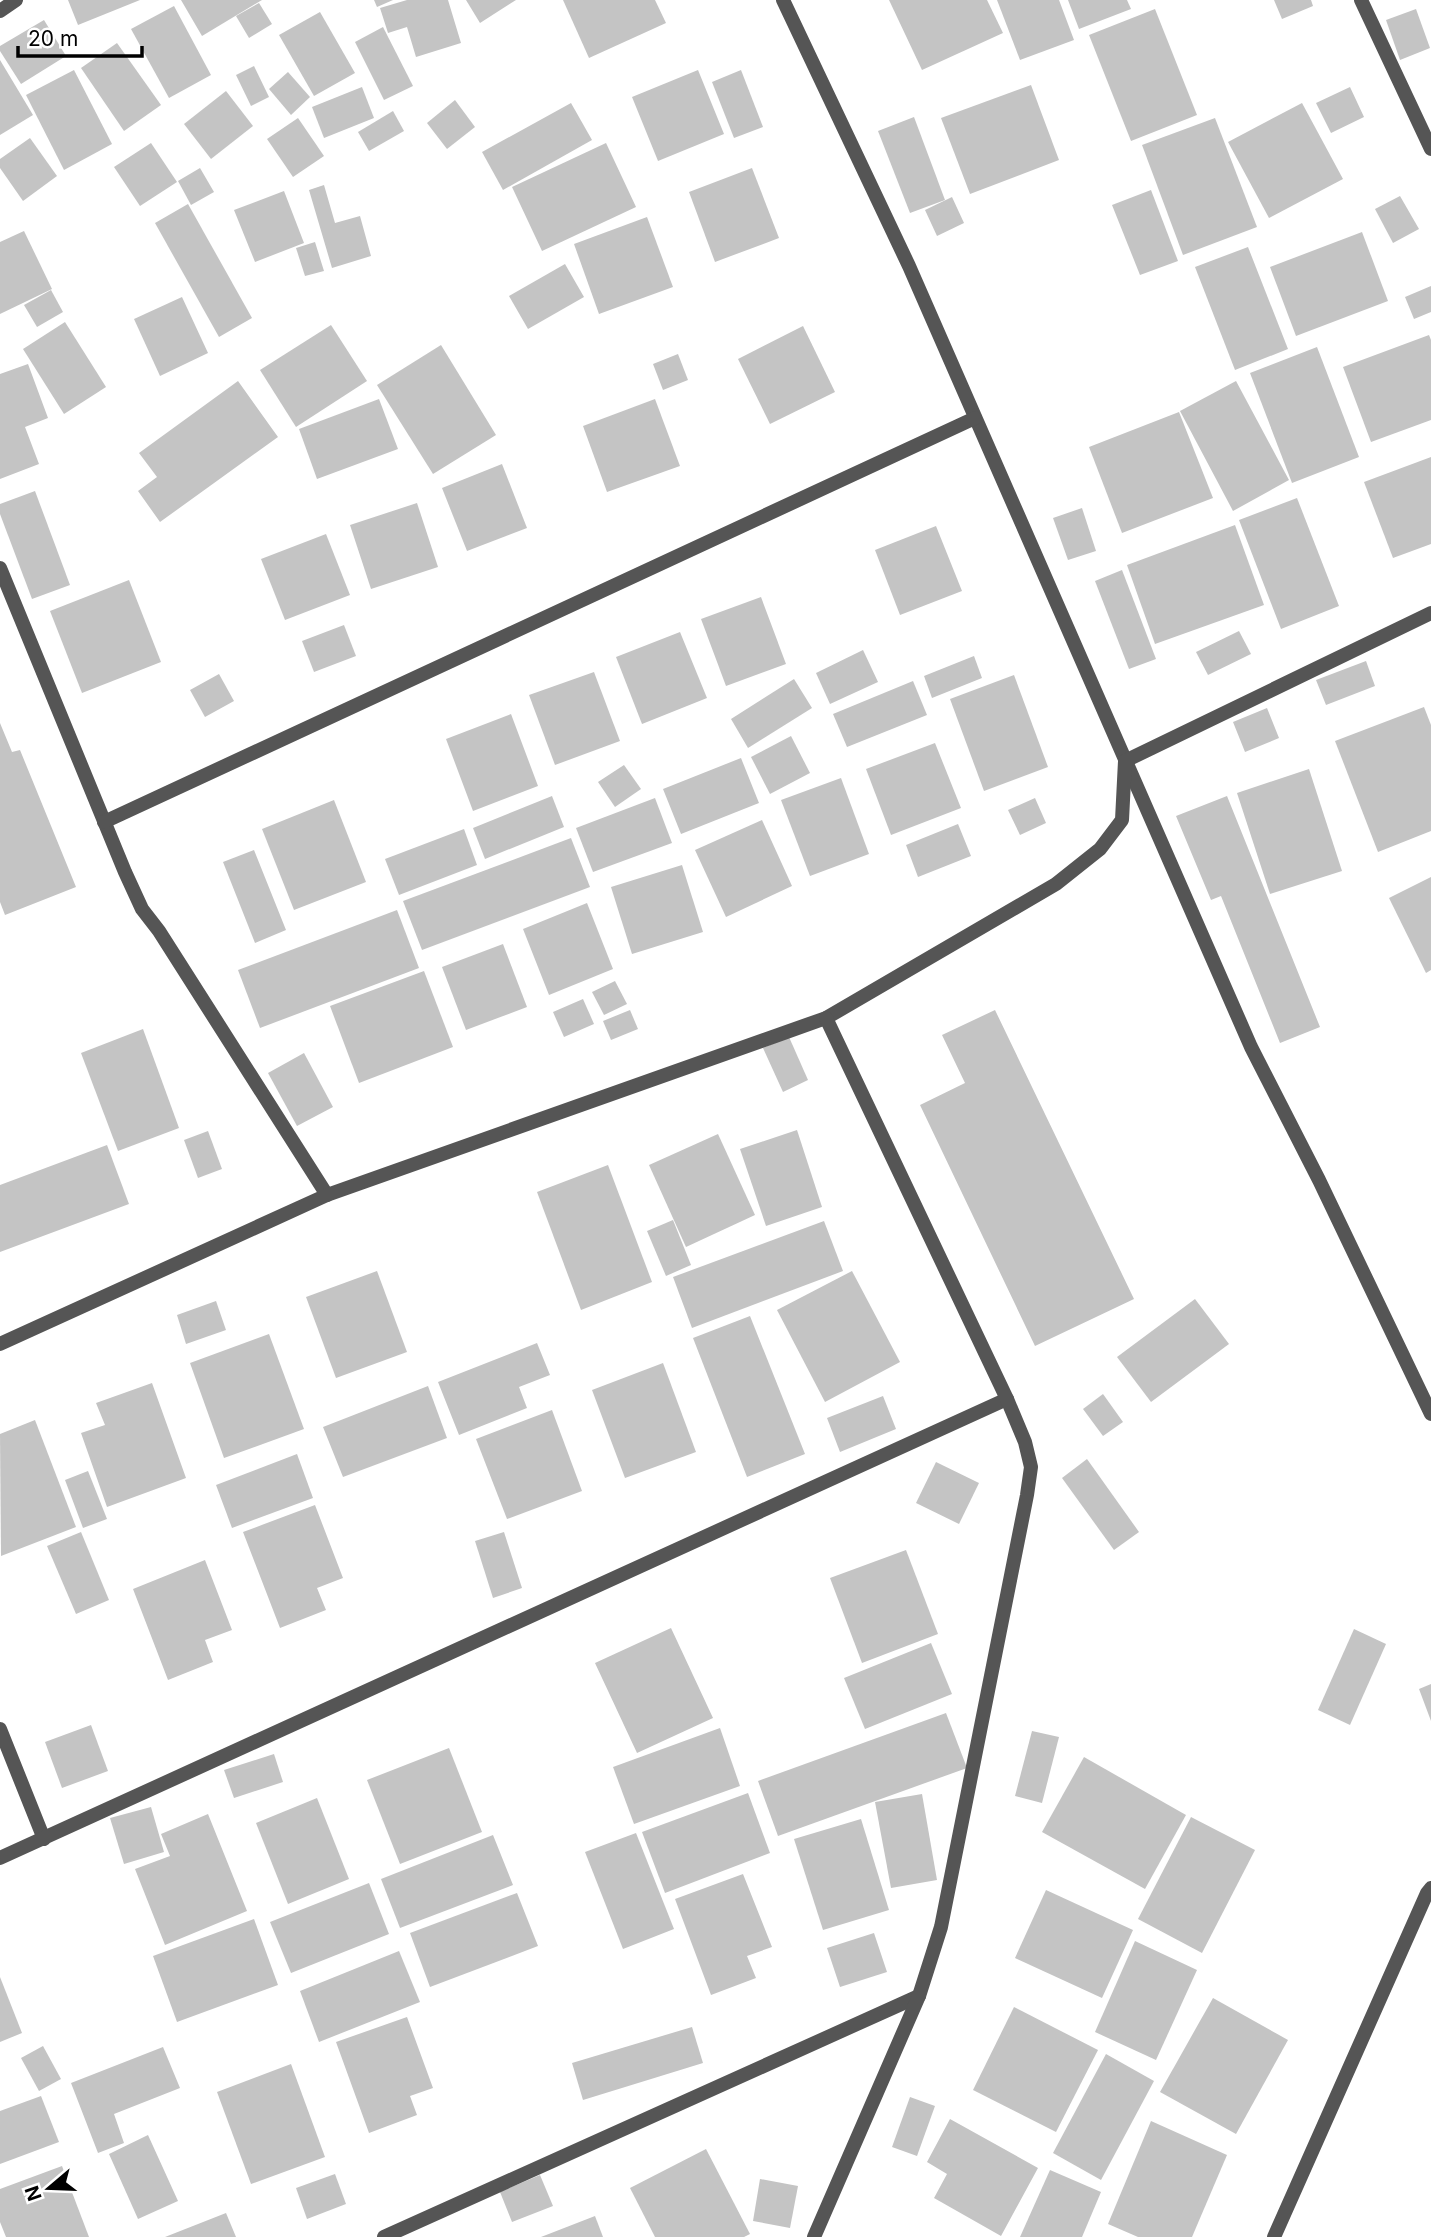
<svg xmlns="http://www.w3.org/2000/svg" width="1431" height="2237" font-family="Inter,sans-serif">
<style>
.building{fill:#c4c4c4}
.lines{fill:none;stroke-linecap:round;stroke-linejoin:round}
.minor{stroke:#555;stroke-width:14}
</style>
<rect width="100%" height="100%" fill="#fff"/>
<g class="building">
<path d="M68,0H140L78,25Z"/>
<path d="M181,0H262L202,36Z"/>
<path d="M374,0H393L377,7Z"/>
<path d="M407,0H448L461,43L416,57L407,27L388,33L380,8Z"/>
<path d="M466,0H516L480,23Z"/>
<path d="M563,0H655L666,23L589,58Z"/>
<path d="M889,0H987L1003,33L922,70Z"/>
<path d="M997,0H1059L1074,40L1020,60Z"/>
<path d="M1068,0H1127L1131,9L1079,29Z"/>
<path d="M1274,0H1311L1313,6L1282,19Z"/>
<path d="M259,3L272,24L249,38L236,16Z"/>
<path d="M174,6L211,75L169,98L131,29Z"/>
<path d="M1155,9L1197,115L1131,141L1089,35Z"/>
<path d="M1416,9L1430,48L1400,60L1386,20Z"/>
<path d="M320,12L355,73L314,96L279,35Z"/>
<path d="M44,20L66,56L21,84L0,51V46Z"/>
<path d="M383,27L413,86L384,100L355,42Z"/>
<path d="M117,43L161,105L124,131L81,68Z"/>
<path d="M0,60L33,115L0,135Z"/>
<path d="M254,66L269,97L251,106L236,75Z"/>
<path d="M74,70L112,144L64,170L26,95Z"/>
<path d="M698,70L724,134L658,161L632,97Z"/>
<path d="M741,70L763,127L734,138L712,82Z"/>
<path d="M288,72L310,97L291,115L269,89Z"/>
<path d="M1031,85L1059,160L970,194L941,118Z"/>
<path d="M362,87L374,118L324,138L312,107Z"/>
<path d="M1350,87L1364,117L1331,133L1316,103Z"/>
<path d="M226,91L253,126L211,159L184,124Z"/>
<path d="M455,100L475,127L447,149L427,123Z"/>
<path d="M571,103L592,140L503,190L482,152Z"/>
<path d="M1302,103L1343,179L1269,218L1228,142Z"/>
<path d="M393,111L404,131L369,151L358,132Z"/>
<path d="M914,117L945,200L910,213L878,131Z"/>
<path d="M298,118L324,156L293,177L267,139Z"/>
<path d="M1215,118L1257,227L1183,255L1142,145Z"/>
<path d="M30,138L57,176L23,201L0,168V159Z"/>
<path d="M151,143L177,182L140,206L114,167Z"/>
<path d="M606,143L636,207L542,251L512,187Z"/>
<path d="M200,168L214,192L191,205L178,181Z"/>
<path d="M752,168L779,238L715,262L689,192Z"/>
<path d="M324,185L335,223L360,216L371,256L332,268L309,190Z"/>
<path d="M1151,190L1178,261L1140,275L1112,205Z"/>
<path d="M284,191L304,243L255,262L234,210Z"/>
<path d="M1400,196L1419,229L1393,243L1375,209Z"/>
<path d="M952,197L964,223L937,236L925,210Z"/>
<path d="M188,204L252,318L219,337L155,223Z"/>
<path d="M647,217L673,287L599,314L574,244Z"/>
<path d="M24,231L52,289L0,314V242Z"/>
<path d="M1362,232L1388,301L1296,336L1270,267Z"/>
<path d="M315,242L324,271L305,276L296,248Z"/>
<path d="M1248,247L1288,349L1235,370L1195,267Z"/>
<path d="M565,264L584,297L528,329L509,296Z"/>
<path d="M1431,286V312L1414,319L1405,297Z"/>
<path d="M51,290L63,312L37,327L24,305Z"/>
<path d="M182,297L208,353L160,376L134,319Z"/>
<path d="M65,322L106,387L64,414L23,349Z"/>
<path d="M331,325L367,381L296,427L260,370Z"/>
<path d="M803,326L835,392L770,424L738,359Z"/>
<path d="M1429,335L1431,340V420L1371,442L1343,367Z"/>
<path d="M441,345L496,435L433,474L377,385Z"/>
<path d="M1317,347L1359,457L1292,483L1250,373Z"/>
<path d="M678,354L688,380L663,390L653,364Z"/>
<path d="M28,364L48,418L25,427L39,464L0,479V374Z"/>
<path d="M238,381L278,437L160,522L138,491L157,477L139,453Z"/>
<path d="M1236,381L1289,480L1233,511L1180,411Z"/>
<path d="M379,399L398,449L317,479L299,429Z"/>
<path d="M655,399L680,466L607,492L583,426Z"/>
<path d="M1179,412L1213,498L1122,533L1089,447Z"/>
<path d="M1431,457V544L1393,558L1364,482Z"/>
<path d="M502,464L527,528L467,551L442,488Z"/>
<path d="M35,491L70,585L32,599L0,514V504Z"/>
<path d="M1297,498L1339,606L1281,629L1239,520Z"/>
<path d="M417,503L438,567L371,589L350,525Z"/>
<path d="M1082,508L1096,551L1068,560L1053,518Z"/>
<path d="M1235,525L1264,605L1155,644L1127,565Z"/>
<path d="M936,526L962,591L900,615L875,550Z"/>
<path d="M326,534L350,595L285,620L261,559Z"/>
<path d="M1122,570L1156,659L1129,669L1095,581Z"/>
<path d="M129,580L161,662L82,693L50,611Z"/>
<path d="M761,597L786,664L726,686L701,619Z"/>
<path d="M344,625L356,656L314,672L302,641Z"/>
<path d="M1239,631L1251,654L1208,675L1196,652Z"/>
<path d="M680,632L707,698L642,724L616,657Z"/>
<path d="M863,650L878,682L830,704L816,673Z"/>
<path d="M974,656L982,678L932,698L924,676Z"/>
<path d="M1366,661L1375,686L1326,705L1316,680Z"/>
<path d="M594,672L620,741L555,765L529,695Z"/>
<path d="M219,674L234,701L205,717L190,690Z"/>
<path d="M1014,675L1048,767L984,791L950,699Z"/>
<path d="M794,679L812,708L748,748L731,719Z"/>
<path d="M913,681L927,715L847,747L833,714Z"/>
<path d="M1424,707L1431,725V831L1378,852L1335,741Z"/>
<path d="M1267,708L1279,738L1245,752L1233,722Z"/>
<path d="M511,714L538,786L473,811L446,739Z"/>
<path d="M0,723L12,752L20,750L76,887L5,915L0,902Z"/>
<path d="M791,736L810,773L770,794L751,757Z"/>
<path d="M935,743L961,808L891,835L866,769Z"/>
<path d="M741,758L759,803L681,834L663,789Z"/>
<path d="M624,765L641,789L615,807L598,782Z"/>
<path d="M1309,769L1342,871L1270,894L1237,793Z"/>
<path d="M841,778L869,854L810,876L781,800Z"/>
<path d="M552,796L564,827L485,859L473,828Z"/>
<path d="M1227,796L1320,1027L1280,1043L1221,896L1211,900L1176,816Z"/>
<path d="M655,798L672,843L593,872L576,828Z"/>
<path d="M1035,798L1046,823L1020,835L1008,810Z"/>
<path d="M334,800L366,882L294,910L262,829Z"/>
<path d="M762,820L792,886L726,917L695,850Z"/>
<path d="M958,824L971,856L918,877L906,845Z"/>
<path d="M464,829L477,865L399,895L385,859Z"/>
<path d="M571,838L590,887L422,950L403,901Z"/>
<path d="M254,850L286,930L255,943L223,862Z"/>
<path d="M682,865L703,932L632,954L611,887Z"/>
<path d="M1431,877V970L1426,973L1389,898Z"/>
<path d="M587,903L613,969L549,995L523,929Z"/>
<path d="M397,910L419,968L260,1028L238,970Z"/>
<path d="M503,944L527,1007L466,1030L442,967Z"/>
<path d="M424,971L453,1047L359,1083L330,1006Z"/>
<path d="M615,981L627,1004L604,1015L592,992Z"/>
<path d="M583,999L594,1024L564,1037L553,1012Z"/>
<path d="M630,1010L638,1029L611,1040L603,1021Z"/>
<path d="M995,1010L1134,1299L1035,1346L920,1105L965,1083L942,1035Z"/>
<path d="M143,1029L179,1128L118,1151L81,1053Z"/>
<path d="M789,1037L808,1080L783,1092L763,1048Z"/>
<path d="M304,1053L333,1107L297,1126L268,1073Z"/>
<path d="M797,1130L822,1207L766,1226L740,1149Z"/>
<path d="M208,1131L222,1169L198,1178L184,1140Z"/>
<path d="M718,1134L755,1215L686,1247L649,1165Z"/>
<path d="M107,1145L129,1204L0,1252V1185Z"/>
<path d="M608,1165L652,1282L581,1310L537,1192Z"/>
<path d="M673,1220L691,1265L666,1276L647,1231Z"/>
<path d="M824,1221L843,1271L692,1328L673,1277Z"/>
<path d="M377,1271L407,1352L336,1378L306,1297Z"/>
<path d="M852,1271L900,1362L825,1402L777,1310Z"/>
<path d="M1195,1299L1229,1344L1151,1402L1117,1357Z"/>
<path d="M216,1301L226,1330L186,1344L177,1315Z"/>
<path d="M750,1316L805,1454L747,1477L693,1338Z"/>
<path d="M269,1334L304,1429L224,1458L190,1363Z"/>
<path d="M537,1343L550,1375L519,1387L527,1408L459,1435L438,1382Z"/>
<path d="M663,1363L696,1452L625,1478L592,1390Z"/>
<path d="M152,1383L186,1478L107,1507L81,1433L105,1425L96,1403Z"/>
<path d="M428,1386L447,1438L343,1477L323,1427Z"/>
<path d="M1103,1394L1123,1422L1103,1436L1083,1409Z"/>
<path d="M883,1396L896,1429L840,1452L827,1418Z"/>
<path d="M552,1410L582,1491L507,1519L476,1439Z"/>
<path d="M35,1420L76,1527L1,1556L0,1434Z"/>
<path d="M297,1454L313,1498L232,1528L216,1485Z"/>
<path d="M1087,1459L1139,1532L1114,1550L1062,1478Z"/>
<path d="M936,1462L979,1483L959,1524L916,1503Z"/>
<path d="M88,1471L107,1519L83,1528L65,1480Z"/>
<path d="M315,1505L343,1578L317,1588L326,1610L280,1628L243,1532Z"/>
<path d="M81,1532L109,1600L76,1614L47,1546Z"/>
<path d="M504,1532L522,1588L493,1598L475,1541Z"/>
<path d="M906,1550L938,1634L862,1663L830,1578Z"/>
<path d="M205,1560L232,1630L205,1640L213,1662L168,1680L133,1589Z"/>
<path d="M671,1628L713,1718L637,1753L595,1663Z"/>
<path d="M1354,1629L1386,1644L1350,1725L1318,1710Z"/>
<path d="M931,1643L952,1694L865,1729L844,1678Z"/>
<path d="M1431,1684V1721L1419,1689Z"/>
<path d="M946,1713L967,1768L778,1836L758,1781Z"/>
<path d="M91,1725L108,1771L62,1788L45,1742Z"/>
<path d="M720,1728L740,1786L634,1824L613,1767Z"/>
<path d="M1032,1731L1059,1737L1042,1803L1015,1796Z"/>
<path d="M449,1748L482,1832L400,1864L367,1780Z"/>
<path d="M274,1754L283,1782L234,1798L224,1770Z"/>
<path d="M1084,1757L1186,1815L1145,1889L1042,1832Z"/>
<path d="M748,1793L770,1853L665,1893L642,1832Z"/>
<path d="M922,1794L937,1880L891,1888L875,1802Z"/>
<path d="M317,1798L349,1879L288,1904L256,1823Z"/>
<path d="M151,1807L164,1852L124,1864L110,1818Z"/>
<path d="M208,1814L247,1911L165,1945L135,1869L170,1856L161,1834Z"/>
<path d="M1191,1817L1255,1850L1202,1953L1138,1919Z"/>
<path d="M861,1819L889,1910L823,1930L794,1839Z"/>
<path d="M636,1833L674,1929L623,1949L585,1852Z"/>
<path d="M493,1835L513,1885L400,1928L381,1879Z"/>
<path d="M743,1874L772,1947L747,1956L756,1978L711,1995L675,1899Z"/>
<path d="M369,1883L389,1934L291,1973L270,1922Z"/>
<path d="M1046,1890L1133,1930L1102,1998L1015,1958Z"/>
<path d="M517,1893L538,1946L430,1987L410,1933Z"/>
<path d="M254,1919L278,1985L177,2022L153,1956Z"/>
<path d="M874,1933L887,1972L840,1987L827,1948Z"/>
<path d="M1135,1941L1197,1970L1156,2060L1095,2032Z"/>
<path d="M399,1951L420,2002L319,2042L300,1991Z"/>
<path d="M0,1977L22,2033L0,2042Z"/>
<path d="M1213,1998L1288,2040L1236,2134L1160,2092Z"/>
<path d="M1014,2007L1098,2050L1056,2132L973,2090Z"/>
<path d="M407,2017L433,2088L410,2096L417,2115L369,2133L336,2042Z"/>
<path d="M692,2027L703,2063L583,2100L572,2063Z"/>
<path d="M43,2046L61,2079L39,2091L21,2058Z"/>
<path d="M163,2047L180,2088L114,2114L124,2143L98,2153L71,2083Z"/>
<path d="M1106,2054L1154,2081L1101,2180L1053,2153Z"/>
<path d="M291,2064L325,2157L251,2184L217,2092Z"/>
<path d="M41,2096L59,2142L0,2164V2111Z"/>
<path d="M910,2097L935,2106L917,2156L892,2147Z"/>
<path d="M950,2119L1038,2168L1001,2236L934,2198L947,2174L927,2162Z"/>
<path d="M1151,2121L1227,2155L1192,2237H1138L1108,2224Z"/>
<path d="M148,2135L178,2201L138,2219L109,2154Z"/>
<path d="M706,2149L750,2234L744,2237H655L630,2188Z"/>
<path d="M62,2166L89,2237H6L0,2222V2189Z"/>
<path d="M1050,2170L1101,2192L1082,2237H1020Z"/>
<path d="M335,2174L346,2204L307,2219L296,2188Z"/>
<path d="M540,2175L553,2206L512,2222L500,2192Z"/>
<path d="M760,2179L798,2186L790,2228L753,2221Z"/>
<path d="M226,2213L236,2237H165Z"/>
<path d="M595,2216L603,2237H541Z"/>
</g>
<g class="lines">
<g class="minor">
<path d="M783,0L909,266L1251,1047L1319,1180L1431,1414"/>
<path d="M1361,0L1431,149"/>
<path d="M0,11L16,0"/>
<path d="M0,568L125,872L142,909L159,931L327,1195"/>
<path d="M104,822L975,418"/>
<path d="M0,1344L327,1195L826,1018L1056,884L1100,849L1122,820L1125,761L1431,613"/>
<path d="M0,1729L44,1839"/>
<path d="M0,1858L1007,1399"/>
<path d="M384,2237L919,1996"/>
<path d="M814,2237L919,1996L941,1927L1027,1495L1031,1467L1025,1442L1007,1399L826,1018"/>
<path d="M1274,2237L1427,1893L1431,1888"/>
</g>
</g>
<g transform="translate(49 2188) rotate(251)" stroke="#ffffff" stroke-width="5" paint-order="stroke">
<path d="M0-5L12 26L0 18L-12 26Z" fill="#000000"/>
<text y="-10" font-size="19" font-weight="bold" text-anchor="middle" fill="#000000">N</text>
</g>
<path d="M18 46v10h124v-10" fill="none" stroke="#000000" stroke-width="3.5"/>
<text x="28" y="46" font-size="21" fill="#000000" stroke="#ffffff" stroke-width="5" paint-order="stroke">20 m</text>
</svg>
